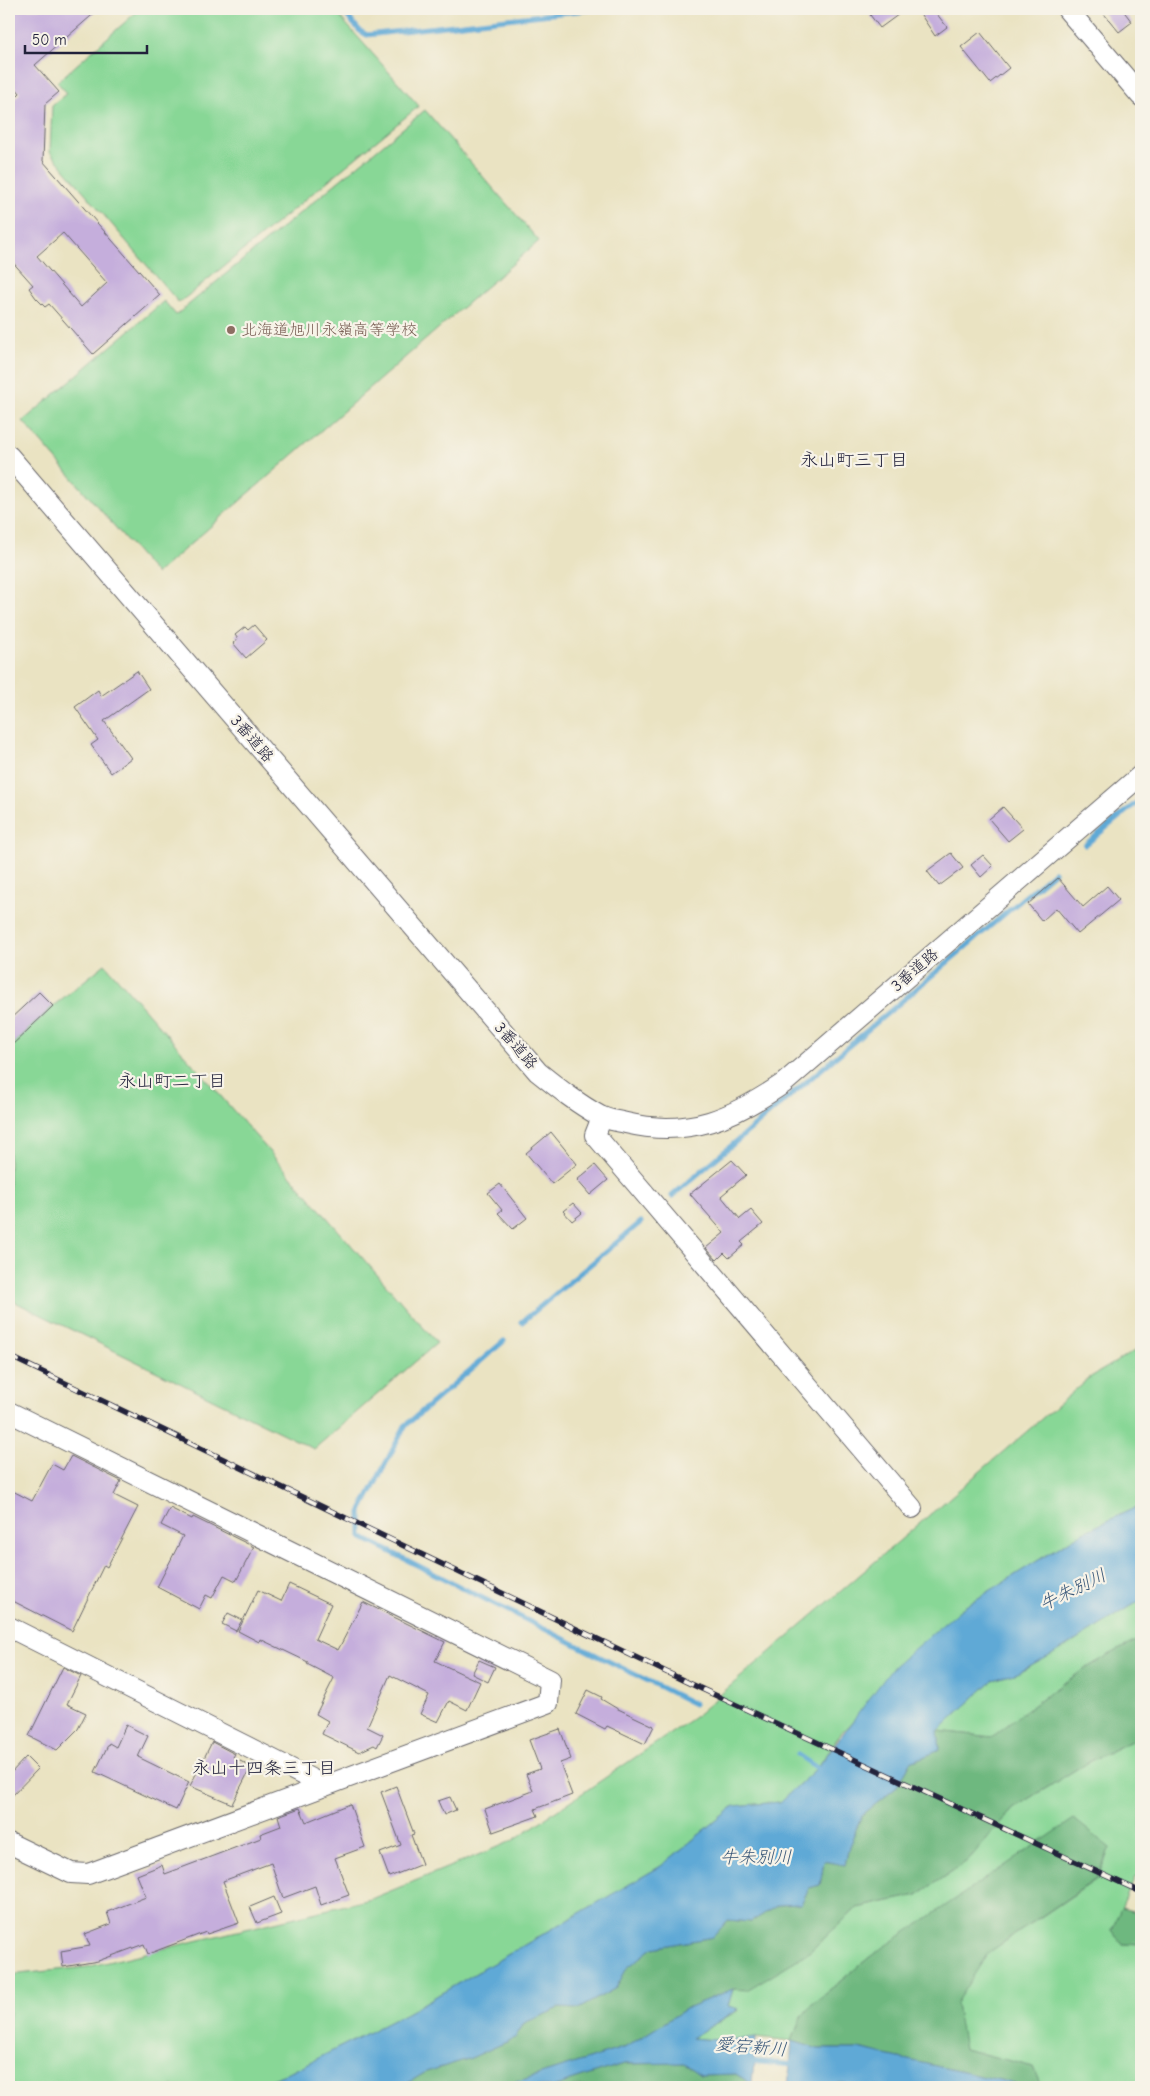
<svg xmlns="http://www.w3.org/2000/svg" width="1150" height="2096" font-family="'Comic Neue','Klee One',sans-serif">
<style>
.green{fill:#88d796;stroke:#557c68}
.forest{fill:#6eb87f;stroke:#486d5d}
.water{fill:#5ea9d6;stroke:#406688}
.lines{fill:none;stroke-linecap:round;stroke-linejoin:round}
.stream{stroke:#5ea9d6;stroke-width:5}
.building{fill:#c5aedc;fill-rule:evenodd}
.minor-casing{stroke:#68666a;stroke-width:22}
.minor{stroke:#fff;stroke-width:20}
.rail-casing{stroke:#22223b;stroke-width:5.5}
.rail{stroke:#f7f3e8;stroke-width:4;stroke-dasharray:11;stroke-linecap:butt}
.education-dot{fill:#8d6e63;stroke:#f7f3e8;stroke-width:2}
.labels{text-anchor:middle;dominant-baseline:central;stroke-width:4.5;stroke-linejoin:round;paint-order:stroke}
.education-label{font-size:16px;fill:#785e54;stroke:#f7f3e8;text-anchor:start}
.street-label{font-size:16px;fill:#22223b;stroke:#f7f3e8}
.neighbourhood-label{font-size:18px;fill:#22223b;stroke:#f7f3e8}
.water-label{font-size:18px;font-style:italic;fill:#3a5879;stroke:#f7f3e8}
</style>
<rect width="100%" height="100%" fill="#f7f3e8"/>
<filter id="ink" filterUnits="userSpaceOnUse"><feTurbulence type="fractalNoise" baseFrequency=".02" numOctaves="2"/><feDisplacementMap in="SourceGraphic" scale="10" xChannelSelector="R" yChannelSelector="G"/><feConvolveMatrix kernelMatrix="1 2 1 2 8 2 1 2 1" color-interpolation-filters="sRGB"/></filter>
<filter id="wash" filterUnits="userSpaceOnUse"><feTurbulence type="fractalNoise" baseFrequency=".0096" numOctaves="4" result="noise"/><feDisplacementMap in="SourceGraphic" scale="20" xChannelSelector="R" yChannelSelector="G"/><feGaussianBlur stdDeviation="1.12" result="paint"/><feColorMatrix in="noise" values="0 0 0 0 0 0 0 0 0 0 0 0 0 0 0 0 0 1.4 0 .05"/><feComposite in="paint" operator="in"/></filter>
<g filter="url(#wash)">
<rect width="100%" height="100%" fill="#eae3c2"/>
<g class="green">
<path d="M140,9H333L419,106L179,303L50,152L52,106L67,93L57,82Z"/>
<path d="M425,110L539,241L156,574L23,421L164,301L176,315Z"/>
<path d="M105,964L437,1343L314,1449L9,1299V1048L53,1006Z"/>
<path d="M1141,1347V1505L1080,1534L961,1609L841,1733L817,1768L780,1802L734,1806L661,1866L407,2013L291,2072L250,2087H9V1975L87,1967L371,1899L512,1841L693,1718L1089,1378Z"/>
<path d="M1141,1600V1639C1087,1663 1039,1700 992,1737L938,1731L993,1680L1020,1672L1062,1649Z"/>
<path d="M1141,1736V1880L1135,1877L1112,1930L1123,1944L1141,1945V2087H1041L1033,2067L964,2049L955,2003L988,1953L1097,1879L1110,1848L871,1956L810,2006L800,2020L792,2041L756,2037L730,2041L690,2038L739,2010L728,2006L733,1989H747L808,1953L857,1908L917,1895L970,1859L1013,1809L1083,1765Z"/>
<path d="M842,2083L867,2087H793Z"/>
</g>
<g class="forest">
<path d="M1141,1639V1736L1083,1765L1013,1809L970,1859L917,1895L857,1908L808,1953L747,1990L733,1989L689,2007L626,2047L500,2087H401L426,2072L471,2058L515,2038L524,2023L560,2008L578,2009L616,1988L627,1968L653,1948L713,1937L728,1920L751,1922L778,1905L801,1904L809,1888L820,1885L824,1861L845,1865L849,1846L862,1815L896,1788L911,1762L940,1750L938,1731L992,1737C1039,1700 1087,1663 1141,1639Z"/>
<path d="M1074,1819L1110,1848L1096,1879L988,1953L956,2003L964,2049L1033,2067L1041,2087H1024L1004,2081L858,2049H818L792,2041L800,2020L810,2006L871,1956Z"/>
<path d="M1121,1908L1141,1913V1945L1123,1944L1112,1930Z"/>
<path d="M684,2063L701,2075L736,2074L752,2084L749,2087H552L623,2064Z"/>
</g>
<g class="water">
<path d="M1141,1505V1600L1062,1649L1020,1672L993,1680L938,1731L940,1750L911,1762L896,1788L862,1815L849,1846L845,1865L824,1861L820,1885L809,1888L801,1904L778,1905L751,1922L728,1920L713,1937L653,1948L627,1968L616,1988L578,2009L560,2008L524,2023L515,2038L471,2058L426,2072L401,2087H250L291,2072L407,2013L661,1866L734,1806L780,1802L817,1768L894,1666L961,1609L1080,1534Z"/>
<path d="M733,1989L728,2006L739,2009L691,2038L730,2041L756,2037L752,2084L736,2074L701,2075L684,2063L623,2064L552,2087H500L626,2047L689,2007Z"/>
<path d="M792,2041L818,2049H858L1004,2081L1024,2087H867L842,2083L788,2087Z"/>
</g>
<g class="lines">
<g class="stream">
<path d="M341,9L360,31L367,35L595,9"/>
<path d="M1085,845L1141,799"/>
<path d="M672,1196L1054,872"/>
<path d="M522,1322L641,1222"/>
<path d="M504,1341L405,1426L361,1511V1537L694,1704"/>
<path d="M798,1755L823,1772"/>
<path d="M749,2061L795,2065"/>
</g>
</g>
<g id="blocks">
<g class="building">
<path d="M9,9H99L35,65L59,92L45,104L43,161L160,295L93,354L49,304L45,307L36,298L29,288L33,285L9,258V104L20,93L9,80ZM63,233L107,283L81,307L37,256Z"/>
<path d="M878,9H906L880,28L870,15Z"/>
<path d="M917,9H933L947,27L935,36Z"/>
<path d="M1100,9H1122L1132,22L1119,32Z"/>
<path d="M980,32L1009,68L990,83L961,47Z"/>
<path d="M254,625L267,640L246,658L233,643L238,639L235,635L245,627L248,630Z"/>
<path d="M137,671L149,689L104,721L131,758L111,773L91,745L98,740L75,707L98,690L101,696Z"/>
<path d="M1003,807L1023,829L1008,841L989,819Z"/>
<path d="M951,853L963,868L939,886L927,871Z"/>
<path d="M983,855L993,866L981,877L971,865Z"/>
<path d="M1058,878L1083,907L1107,886L1119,900L1078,934L1056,908L1042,921L1028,904Z"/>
<path d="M39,992L53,1006L9,1048V1020Z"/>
<path d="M551,1132L577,1164L552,1184L526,1153Z"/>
<path d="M732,1160L746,1175L721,1196L740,1219L751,1210L763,1224L741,1242L744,1245L729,1258L724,1253L717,1260L706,1248L724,1233L690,1194Z"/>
<path d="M595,1165L608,1180L590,1195L577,1180Z"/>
<path d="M500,1184L527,1218L513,1229L498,1213L502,1210L488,1193Z"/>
<path d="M573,1203L582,1213L572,1221L563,1211Z"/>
<path d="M71,1456L121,1481L114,1495L138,1507L107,1567L104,1565L72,1631L9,1599V1489L32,1501L52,1464L63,1470Z"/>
<path d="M170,1508L192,1519L193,1517L254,1547L236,1581L224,1575L212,1598L206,1595L199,1609L157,1587L183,1536L161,1525Z"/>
<path d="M289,1584L331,1604L315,1639L338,1650L363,1602L445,1642L435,1661L480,1682L467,1710L449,1701L438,1722L420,1714L429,1695L390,1675L367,1727L383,1735L377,1747L374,1745L359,1752L322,1734L328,1721L316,1714L334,1678L307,1664L308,1662L260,1639L259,1642L238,1631L258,1590L281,1601Z"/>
<path d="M228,1613L242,1620L236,1631L222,1624Z"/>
<path d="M479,1660L495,1667L488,1682L472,1674Z"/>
<path d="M63,1667L81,1676L67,1704L86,1713L78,1729L57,1750L29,1736Z"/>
<path d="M588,1690L602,1697L601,1699L616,1708L654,1726L645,1744L607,1726L605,1729L576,1714Z"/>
<path d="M126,1725L148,1736L138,1757L189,1782L176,1810L95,1772L109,1743L116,1747Z"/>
<path d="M560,1729L571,1759L560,1763L572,1795L535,1809L538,1816L493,1832L485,1809L533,1791L526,1774L540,1769L529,1740Z"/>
<path d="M212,1742L235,1754L233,1757L251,1767L232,1804L190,1786Z"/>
<path d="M26,1757L38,1769L9,1799V1775Z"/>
<path d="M396,1786L414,1834L411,1835L422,1864L389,1877L380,1853L401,1845L381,1792Z"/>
<path d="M450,1797L456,1810L444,1815L438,1801Z"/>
<path d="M350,1804L365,1847L335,1858L349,1895L321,1905L315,1886L283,1898L271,1863L223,1881L239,1923L207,1934L206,1932L148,1954L144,1944L98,1961L63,1967L61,1951L90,1946L85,1934L111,1924L107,1912L146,1897L137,1875L162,1865L165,1874L261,1838L260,1834L281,1826L278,1816L300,1808L306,1822Z"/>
<path d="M274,1897L281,1914L257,1923L250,1907Z"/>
</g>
</g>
</g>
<g filter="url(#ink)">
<use href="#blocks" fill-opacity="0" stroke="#68666a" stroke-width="1"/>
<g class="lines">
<g class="minor-casing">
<g id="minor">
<path d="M1067,9L1141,96"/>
<path d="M9,456L538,1072C558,1088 578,1104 600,1116C608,1120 618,1121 626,1123C689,1138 733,1118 784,1083L1141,775"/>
<path d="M602,1117L595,1135L912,1508"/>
<path d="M9,1412L550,1680L548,1703L88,1874L71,1873L9,1843"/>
<path d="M9,1627L323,1785"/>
</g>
</g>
<use href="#minor" class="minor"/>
<g class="rail-casing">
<path id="rail" d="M9,1356L689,1683L1141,1892"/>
</g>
<use href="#rail" class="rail"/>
</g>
</g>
<circle class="education-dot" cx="231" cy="330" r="5"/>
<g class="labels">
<g class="education-label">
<text x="241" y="330">北海道旭川永嶺高等学校</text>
</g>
<g class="street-label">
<text transform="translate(252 739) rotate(49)">3番道路</text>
<text transform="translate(915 970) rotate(-41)">3番道路</text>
<text transform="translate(516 1046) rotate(49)">3番道路</text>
</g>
<g class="neighbourhood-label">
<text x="854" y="460">永山町三丁目</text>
<text x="172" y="1081">永山町二丁目</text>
<text x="264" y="1768">永山十四条三丁目</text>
</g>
<g class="water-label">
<text transform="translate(1073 1590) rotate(-26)">牛朱別川</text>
<text x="756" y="1857">牛朱別川</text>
<text transform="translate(751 2047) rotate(5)">愛宕新川</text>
</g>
</g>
<rect width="1150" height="2096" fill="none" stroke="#f7f3e8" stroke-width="30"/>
<path d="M25 45v8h122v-8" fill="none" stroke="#22223b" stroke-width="2.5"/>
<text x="32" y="45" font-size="15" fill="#22223b" stroke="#f7f3e8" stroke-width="4" paint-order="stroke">50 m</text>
</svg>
